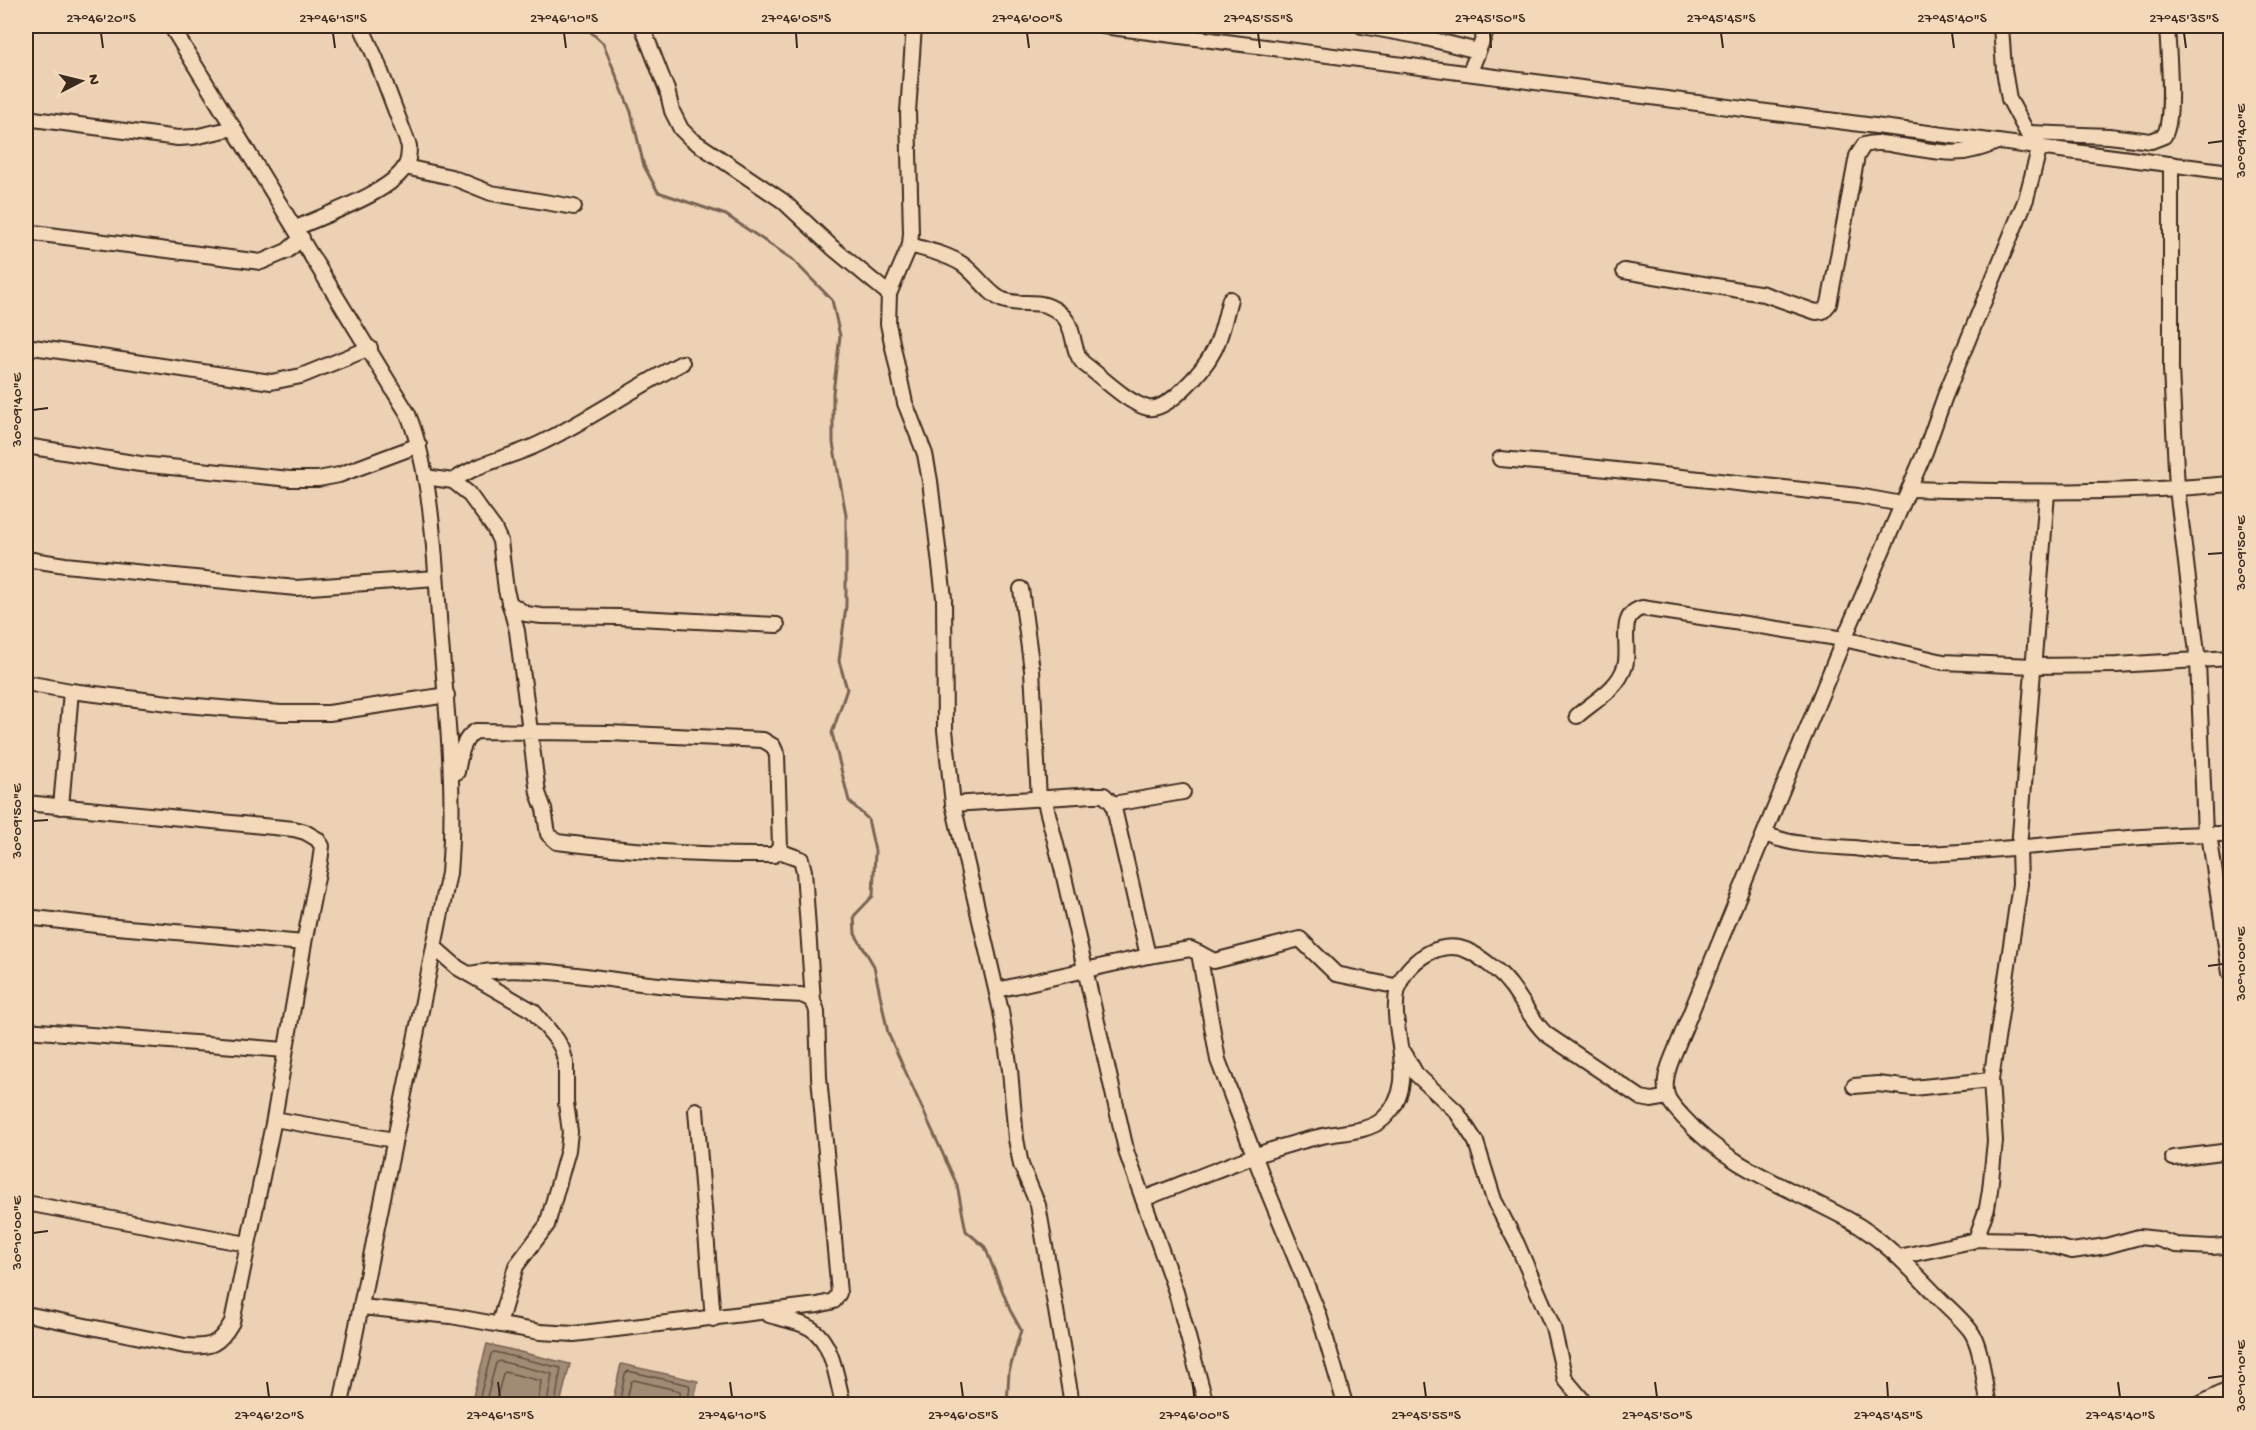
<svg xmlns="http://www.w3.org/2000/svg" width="2256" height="1430" font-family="'Gochi Hand',sans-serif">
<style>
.water{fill:#a18b74;stroke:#786452;stroke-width:1.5}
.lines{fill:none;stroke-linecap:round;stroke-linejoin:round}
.shore{stroke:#645140;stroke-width:1.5}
.stream{stroke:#786452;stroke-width:3}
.minor-casing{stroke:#3b2a1e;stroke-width:18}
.minor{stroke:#f4d8ba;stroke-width:14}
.ticks{fill:none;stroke:#3b2a1e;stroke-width:2}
.neatline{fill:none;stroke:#3b2a1e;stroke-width:2}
.ticks-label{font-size:15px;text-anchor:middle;fill:#3b2a1e}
</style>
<rect width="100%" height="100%" fill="#edd1b4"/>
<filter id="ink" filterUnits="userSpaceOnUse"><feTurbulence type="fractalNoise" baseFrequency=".0167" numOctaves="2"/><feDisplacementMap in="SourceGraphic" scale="12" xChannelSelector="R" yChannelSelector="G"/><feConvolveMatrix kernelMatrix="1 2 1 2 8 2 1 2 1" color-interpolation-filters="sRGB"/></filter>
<g filter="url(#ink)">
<g class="water">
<path d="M487,1344L570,1364L560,1404H471Z"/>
<path d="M621,1364L698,1381L693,1404H612Z"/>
</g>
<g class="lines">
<g class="shore">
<path d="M478,1404L491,1354L494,1352L561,1368L555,1404"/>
<path d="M485,1404L496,1363L499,1361L552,1374L547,1404"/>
<path d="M495,1404L503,1374L505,1372L541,1381L538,1404"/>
<path d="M619,1404L625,1374L628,1371L689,1385L690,1388L687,1404"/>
<path d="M626,1404L631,1382L634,1380L680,1391V1404"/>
</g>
<path class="stream" d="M584,26L603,43L631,112L644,166L658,192L726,215L792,259L832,300L840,336L833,393V443L846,515V606L839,661L847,689L832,733L849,801L868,819L875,851L873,896L854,916L855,934L874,966L888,1033L957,1185L966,1231L985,1247L1010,1310L1021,1330L1009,1372L1007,1404"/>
<g class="minor-casing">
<g id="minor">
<path d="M171,26L408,414C433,477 435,563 440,631C447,713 456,790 449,873L341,1404"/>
<path d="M642,26L667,90L672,111L681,129L691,139L783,201L833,248L889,294"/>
<path d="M914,26L908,112L911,233L910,245L889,294L888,324L905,403L925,454L930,481L944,598L945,730L953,804L1001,1011L1010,1070L1016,1139L1021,1165L1038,1205L1072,1404"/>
<path d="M1103,26L2230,172"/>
<path d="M1362,26L1418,36L1478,51"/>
<path d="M2001,26L2004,70L2009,99L2031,140"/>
<path d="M1470,72L1488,26"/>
<path d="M26,118L178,138L194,137L234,128"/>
<path d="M2029,133L2109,136L2151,141L2164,136C2175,118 2168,50 2167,26"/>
<path d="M2171,164V369L2177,489L2198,661L2205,834"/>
<path d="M405,167L451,177L491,193L574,207"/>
<path d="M296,228C324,215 393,192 406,165C409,159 409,153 409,146L376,59L361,26"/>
<path d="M26,232L261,262L287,251L302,238"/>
<path d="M910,245C927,250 947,254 962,264C976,273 989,295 1003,300C1025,308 1043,295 1064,317C1076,331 1071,350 1083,363C1101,376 1127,403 1148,408C1168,412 1204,369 1213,352C1222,337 1225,316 1230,299"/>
<path d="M1624,271L1764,294L1816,312L1823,311L1829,304L1857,156L1864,145C1877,141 1888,144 1901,146C1942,152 1958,159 1997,142"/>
<path d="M26,346L271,382L301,376L370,348"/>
<path d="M26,446L140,464L290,479H318L339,475L419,445"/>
<path d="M1500,459L1560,464L1858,496L1902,504"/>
<path d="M425,477L453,481L468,493L494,528L500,541L506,590L517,631L538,793L544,809L548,834L557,842C629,851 701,856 774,855L780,847L777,755L773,746L763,740L608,733L476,731C462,738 460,758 457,772"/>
<path d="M453,481C481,461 511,458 541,443C590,419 634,388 682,363"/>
<path d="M1909,489C2016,492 2123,494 2230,484"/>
<path d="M26,559L65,565L296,588L436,578"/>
<path d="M1021,589L1032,670L1039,799"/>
<path d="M509,603L526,614L542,616L618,617L777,625"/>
<path d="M26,683L71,691L185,705L281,713H329L447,695"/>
<path d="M1577,716C1594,701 1618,689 1625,666C1631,647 1616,615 1642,608L1844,639L1943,662L2033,666L2117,665L2230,658"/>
<path d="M1044,798L1062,868L1127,1154L1176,1292L1206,1404"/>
<path d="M26,803L294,829L305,832L317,839L322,846L320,862L304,943L274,1119L232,1322C219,1345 211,1348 185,1346L26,1314"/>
<path d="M953,804L1093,795H1104L1113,804L1148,956"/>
<path d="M1113,804L1183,792"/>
<path d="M61,807L71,691"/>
<path d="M1765,834C1793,846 1823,846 1854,848C1878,851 1902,855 1926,854C2028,850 2129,833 2230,834"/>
<path d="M2209,834L2230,973"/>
<path d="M779,851L801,859L804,871L813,1001"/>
<path d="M26,917L105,926L304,943"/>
<path d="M434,947L458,968L533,1011L557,1040L562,1049L566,1063V1103L570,1132L568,1150L547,1225L516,1266L499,1324"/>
<path d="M1199,953L1214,961L1300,939L1336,974L1399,987"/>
<path d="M997,990L1148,956L1190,949L1199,953L1218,1060L1269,1194L1319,1315L1345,1404"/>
<path d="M26,1030L285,1050"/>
<path d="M1405,1054L1416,1074L1456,1111L1476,1142L1494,1200L1517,1244L1553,1327L1565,1379L1586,1404"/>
<path d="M1854,1086L1877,1084L1913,1088L1991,1080"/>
<path d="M696,1110L713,1319"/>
<path d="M274,1119L394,1140"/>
<path d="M2173,1158L2230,1151"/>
<path d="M1143,1199C1203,1176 1264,1148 1327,1135C1344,1132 1370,1131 1383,1119C1423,1083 1387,1032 1398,988C1406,962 1439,939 1466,950C1477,954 1487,963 1496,970C1518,988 1526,1015 1546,1034L1641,1098L1652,1100L1667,1097"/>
<path d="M26,1203L247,1244"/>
<path d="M1976,1239L1987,1208L1990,1190L1995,1141L1991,1080L2020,884L2019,848L2022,810L2047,493"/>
<path d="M1899,1257L1972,1241L1976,1239L2030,1240L2072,1251L2106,1246L2139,1237L2158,1239L2176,1245L2212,1247L2224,1246L2230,1242"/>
<path d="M361,1307L451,1316L540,1332L574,1334L818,1305L834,1301L839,1293L819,1077L817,1012C815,1002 811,998 801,995C745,992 688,989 632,982C579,976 522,964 469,974"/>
<path d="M769,1315C782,1319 798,1321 810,1328C833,1341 837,1381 843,1404"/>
<path d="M1989,1404C1983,1383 1983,1348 1970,1330C1960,1317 1946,1306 1935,1294C1909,1267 1882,1238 1849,1220C1791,1188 1728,1168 1683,1117C1678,1111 1669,1103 1667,1095C1663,1082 1668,1068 1673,1056L1844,639L1925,452L1945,396L2026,199L2040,146"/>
<path d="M2200,1404L2230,1389"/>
</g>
</g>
<use href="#minor" class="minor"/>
</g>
</g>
<path class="ticks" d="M101,33L103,48M333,33L335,48M564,33L566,48M796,33L797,48M1027,33L1029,48M1258,33L1260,48M1490,33L1491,48M1721,33L1723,48M1952,33L1954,48M2184,33L2186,48M2208,143L2223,141M33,410L48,408M2208,554L2223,553M33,821L48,820M2208,966L2223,964M33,1233L48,1231M2208,1378L2223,1376M267,1382L269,1397M498,1382L500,1397M730,1382L732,1397M961,1382L963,1397M1193,1382L1194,1397M1424,1382L1426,1397M1655,1382L1657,1397M1887,1382L1888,1397M2118,1382L2120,1397"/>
<rect width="2256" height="1430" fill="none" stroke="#f4d8ba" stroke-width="66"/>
<g transform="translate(81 81) rotate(83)" stroke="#f4d8ba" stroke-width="4.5" paint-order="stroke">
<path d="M0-4.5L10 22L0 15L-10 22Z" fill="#3b2a1e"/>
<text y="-9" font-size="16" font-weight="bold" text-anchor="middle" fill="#3b2a1e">N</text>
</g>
<rect x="33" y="33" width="2190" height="1364" class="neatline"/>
<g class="ticks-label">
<text x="101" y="22">27°46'20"S</text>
<text x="333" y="22">27°46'15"S</text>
<text x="564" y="22">27°46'10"S</text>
<text x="796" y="22">27°46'05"S</text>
<text x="1027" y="22">27°46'00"S</text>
<text x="1258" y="22">27°45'55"S</text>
<text x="1490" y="22">27°45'50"S</text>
<text x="1721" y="22">27°45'45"S</text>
<text x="1952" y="22">27°45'40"S</text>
<text x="2184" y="22">27°45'35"S</text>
<text transform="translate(2240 141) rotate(-90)" y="5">30°09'40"E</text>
<text transform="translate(16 410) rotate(-90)" y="5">30°09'40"E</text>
<text transform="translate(2240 553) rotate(-90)" y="5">30°09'50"E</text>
<text transform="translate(16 821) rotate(-90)" y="5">30°09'50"E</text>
<text transform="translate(2240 964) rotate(-90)" y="5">30°10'00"E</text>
<text transform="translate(16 1233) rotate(-90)" y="5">30°10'00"E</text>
<text transform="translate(2240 1376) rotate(-90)" y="5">30°10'10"E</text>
<text x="269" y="1419">27°46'20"S</text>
<text x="500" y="1419">27°46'15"S</text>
<text x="732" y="1419">27°46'10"S</text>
<text x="963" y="1419">27°46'05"S</text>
<text x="1194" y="1419">27°46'00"S</text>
<text x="1426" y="1419">27°45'55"S</text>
<text x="1657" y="1419">27°45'50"S</text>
<text x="1888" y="1419">27°45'45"S</text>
<text x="2120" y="1419">27°45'40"S</text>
</g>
</svg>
